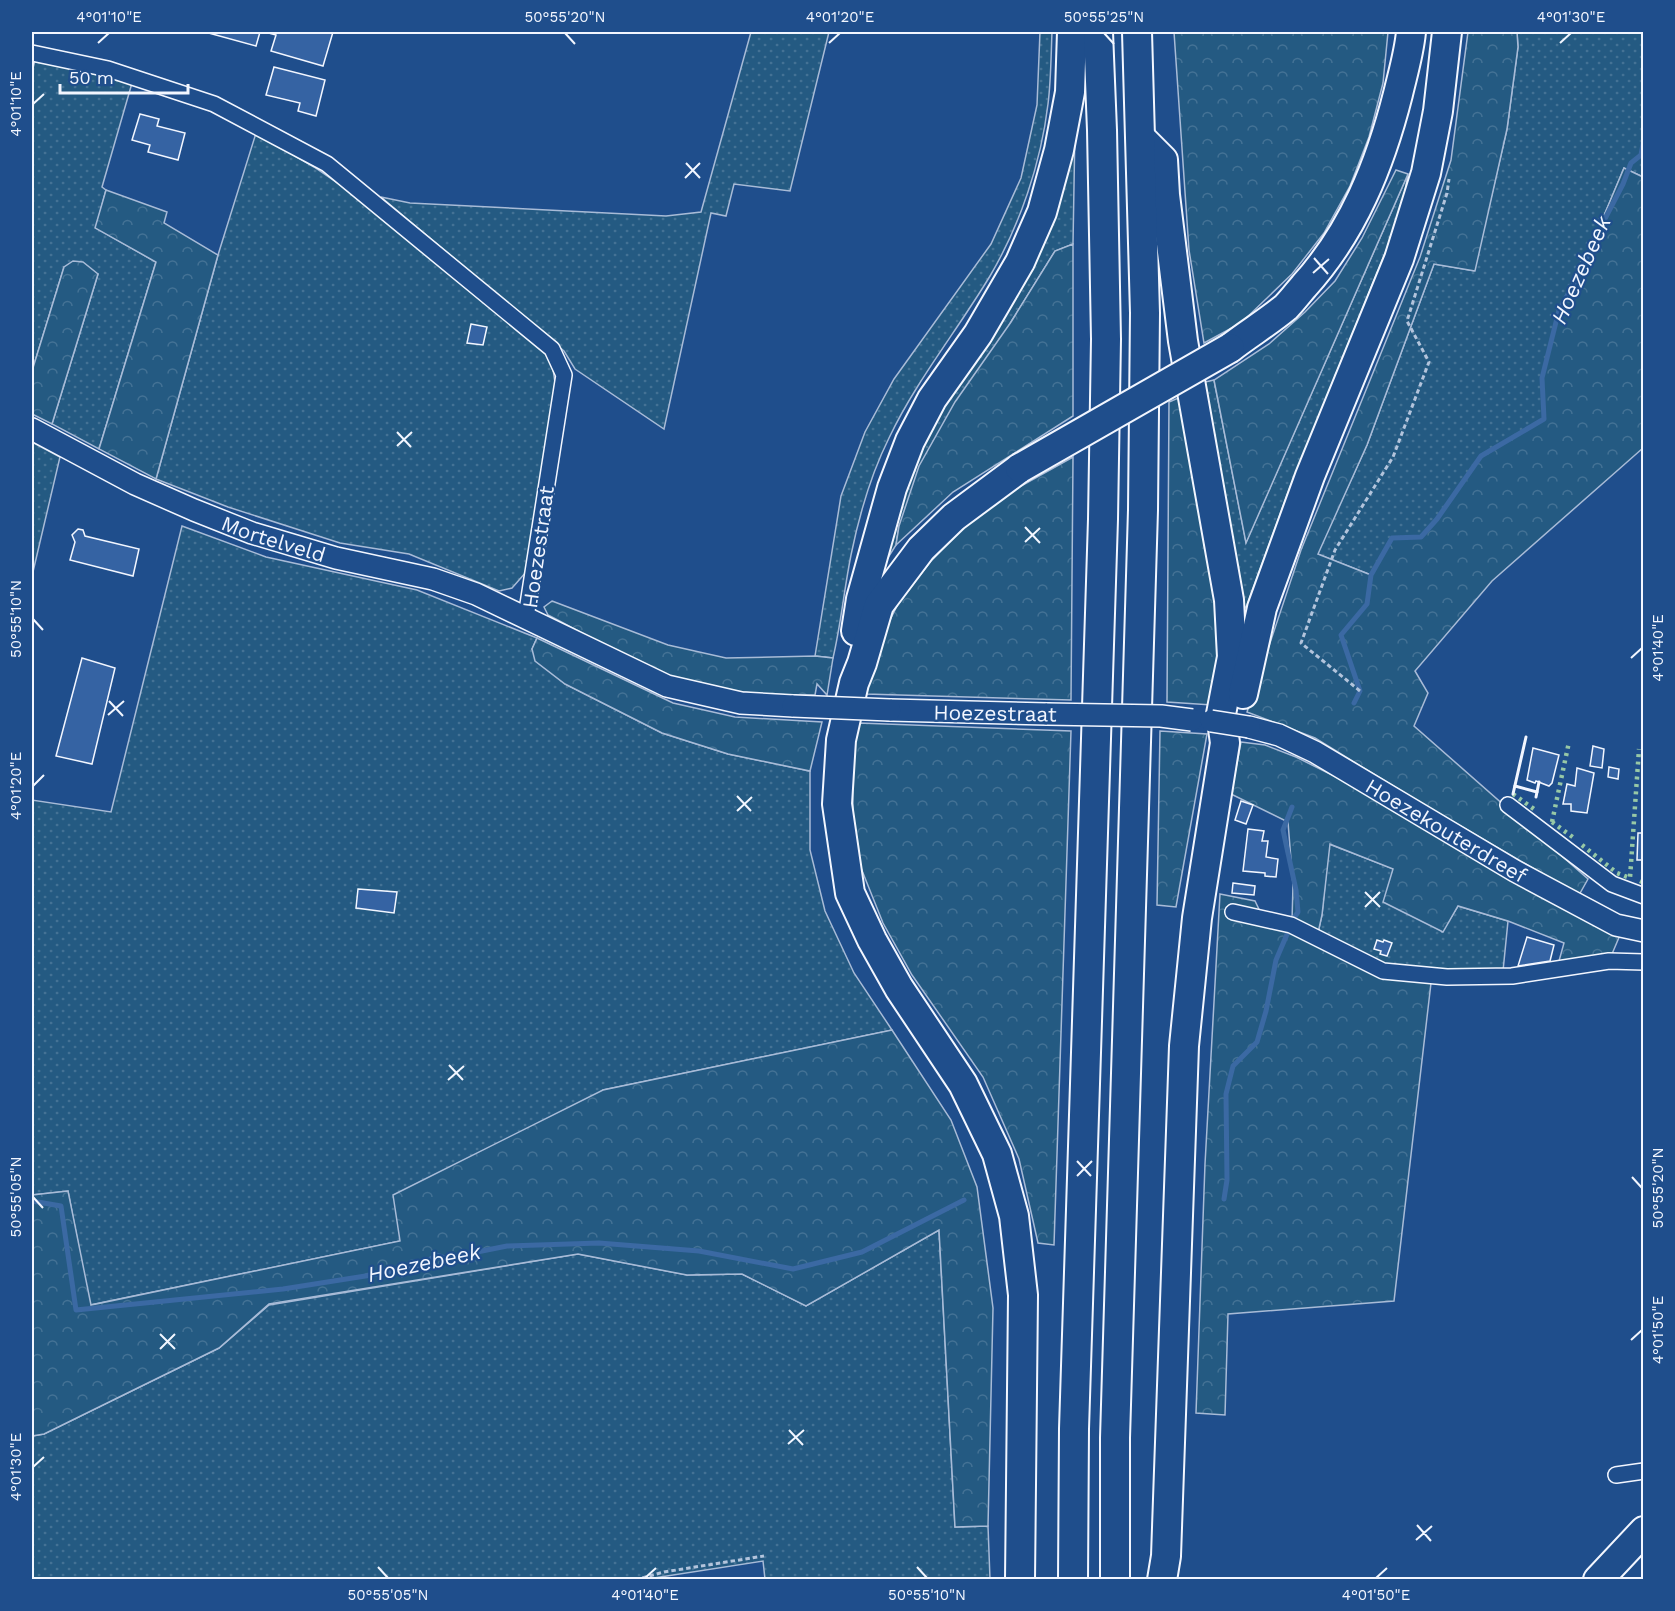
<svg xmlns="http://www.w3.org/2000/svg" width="1675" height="1611" font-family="'Work Sans',sans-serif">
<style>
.grass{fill:url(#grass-dots);stroke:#a8bbd7;stroke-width:1.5}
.forest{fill:url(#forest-crowns);stroke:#a8bbd7;stroke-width:1.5}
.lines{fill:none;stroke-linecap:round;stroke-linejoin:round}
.stream{stroke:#3b69a3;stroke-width:5}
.building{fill:#3563a3;stroke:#f2f6ff;stroke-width:1.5}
.street-casing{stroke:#f2f6ff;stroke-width:18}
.secondary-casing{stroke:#f2f6ff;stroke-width:24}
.highway-casing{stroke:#f2f6ff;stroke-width:32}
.path{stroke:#b3c4dc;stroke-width:3;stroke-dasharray:4.5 3;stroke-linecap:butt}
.street{stroke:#1f4e8c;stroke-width:15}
.secondary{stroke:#1f4e8c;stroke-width:21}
.highway{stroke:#1f4e8c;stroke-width:28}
.secondary-bridge-casing{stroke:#f2f6ff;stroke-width:24;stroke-linecap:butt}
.highway-bridge-casing{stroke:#f2f6ff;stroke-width:32;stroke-linecap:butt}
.secondary-bridge{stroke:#1f4e8c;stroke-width:21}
.highway-bridge{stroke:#1f4e8c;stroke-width:28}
.hedge{stroke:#97c8a6;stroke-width:4.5;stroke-dasharray:3 4.5;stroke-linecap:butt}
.wall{stroke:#f2f6ff;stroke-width:3}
.ticks{fill:none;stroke:#f2f6ff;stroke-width:2}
.labels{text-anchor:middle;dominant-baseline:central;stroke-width:4.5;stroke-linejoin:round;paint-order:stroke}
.street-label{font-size:21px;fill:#f2f6ff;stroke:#1f4e8c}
.water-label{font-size:22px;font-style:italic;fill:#f2f6ff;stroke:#1f4e8c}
.neatline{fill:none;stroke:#f2f6ff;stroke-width:2}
.ticks-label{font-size:15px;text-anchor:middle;fill:#f2f6ff}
</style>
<defs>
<pattern id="grass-dots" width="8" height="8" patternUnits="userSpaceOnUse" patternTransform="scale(1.5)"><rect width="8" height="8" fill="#245a82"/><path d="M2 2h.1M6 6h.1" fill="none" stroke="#447295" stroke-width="1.8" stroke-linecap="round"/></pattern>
<pattern id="forest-crowns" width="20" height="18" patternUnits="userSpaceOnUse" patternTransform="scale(1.5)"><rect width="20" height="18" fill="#245a82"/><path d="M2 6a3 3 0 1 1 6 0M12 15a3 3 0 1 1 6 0" fill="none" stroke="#447295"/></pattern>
</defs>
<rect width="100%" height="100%" fill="#1f4e8c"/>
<g class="grass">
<path d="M751,32H829L790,191L734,184L726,216L711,213L664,429L575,369L564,351L381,197L410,203L666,216L701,212Z"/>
<path d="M1040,32H1052C1051,55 1051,81 1048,104C1041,163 1020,225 990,276C957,331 916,381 889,438C871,474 859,516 851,555C844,590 841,624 833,658L815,656L841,496L865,432L894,379L991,244L1021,178L1037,105Z"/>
<path d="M1517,32H1643V177L1624,168L1581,271L1559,310L1542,378L1544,419L1481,456L1437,519L1421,537L1392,538L1371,575L1317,554L1367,445L1434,264L1474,271L1507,129L1518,47Z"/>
<path d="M35,60L132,83L102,187L106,190L96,228L156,262L99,449L52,424L98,274L64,267L32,371V72Z"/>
<path d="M1075,127L1073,244L1055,251L1011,322L899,526L896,545L879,572L901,481Z"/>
<path d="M256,133L314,167L368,204L545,351L552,362L555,383L527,571L512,588L499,591L409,554L340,543L228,507L156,479L218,255Z"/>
<path d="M1408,174L1401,214L1290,487L1247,605L1243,611L1205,382L1214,380L1246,542Z"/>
<path d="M32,442L60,457L32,576Z"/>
<path d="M182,526L266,557L417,590L537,638L532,649L565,684L662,733L728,754L810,771V850L825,911L854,973L892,1030L603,1090L400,1241L90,1305L68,1191L32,1195V800L111,812Z"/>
<path d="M1329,844L1394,869L1442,932L1458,906L1508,921L1503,971L1464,973L1386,966L1318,933L1322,915Z"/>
<path d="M939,1230L955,1527L988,1526L990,1579H765L763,1561L641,1580L32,1579V1436L44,1434L219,1348L269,1305L578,1254L687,1275L742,1274L806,1306Z"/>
</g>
<g class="forest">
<path d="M1174,32H1388L1383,83L1369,137L1350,186L1324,233L1292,274L1241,323L1204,343L1189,250Z"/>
<path d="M1468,32H1517L1518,47L1507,129L1475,271L1434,264L1367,445L1318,554L1371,575L1392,538L1421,537L1437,519L1481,456L1544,419L1542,378L1559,310L1581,270L1624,168L1643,177V448L1492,581L1415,671L1428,693L1414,726L1588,879L1579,895L1421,803L1315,738L1247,712L1301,550L1420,257L1451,160Z"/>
<path d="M1396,170L1408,174L1246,543L1214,380L1269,344L1305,312L1335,281L1362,238Z"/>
<path d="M106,190L167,212L164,223L218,255L156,479L99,449L156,262L95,228Z"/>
<path d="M1073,244V416L953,492L896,545L899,526L919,466L955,402L1011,322L1055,251Z"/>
<path d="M73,261L83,262L98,274L52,424L32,414V371L64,267Z"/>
<path d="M1183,396L1215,602L1221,652L1212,705L1167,702L1169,402Z"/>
<path d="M1073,457L1071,700L866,694L883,634L898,604L931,561L966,525L1014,490Z"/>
<path d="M552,601L668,645L726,658L815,656L833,658L827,695L817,684L815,695C775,695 736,694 697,684C649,673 593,638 548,615L544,607Z"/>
<path d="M537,638L673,703L735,717L822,722L810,771L728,754L662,733L565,684L535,661L532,649Z"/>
<path d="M859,723L1071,731L1054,1245L1038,1243L1019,1159L983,1077L912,975L883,923L861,868L853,813L852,760Z"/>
<path d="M1160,731L1207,734L1176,907L1157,905Z"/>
<path d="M1241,742L1265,745L1296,757L1368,793L1620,935L1612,954L1599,959L1559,961L1564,943L1508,921L1458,906L1443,932L1383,902L1393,869L1330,844L1322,915L1318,933L1292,921L1293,885L1288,822L1231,794Z"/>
<path d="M1220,894L1255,901L1265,922L1431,983L1394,1301L1228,1314L1225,1415L1196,1413L1205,1164Z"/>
<path d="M892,1030L951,1120L977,1187L993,1308L988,1526L955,1527L939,1230L806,1306L742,1274L687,1275L578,1254L269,1304L219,1348L44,1434L32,1436V1195L68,1191L91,1305L400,1241L393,1195L603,1090Z"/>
</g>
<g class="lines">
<g class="stream">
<path d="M1354,703L1360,691L1341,635L1367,604L1371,575L1392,538L1421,537L1437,519L1481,456L1544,419L1542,378L1559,310L1581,271L1596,236L1623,184L1631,163L1641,155L1644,138"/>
<path d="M1292,807L1283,830L1296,890L1298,912L1294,918"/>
<path d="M1224,1199L1227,1180L1226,1094L1233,1066L1257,1042L1266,1011L1276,960L1288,932"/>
<path d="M32,1201L61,1206L76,1310L283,1289L416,1268L437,1255L454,1261L462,1255L507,1246L599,1243L699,1251L793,1269L862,1252L964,1200"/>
</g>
</g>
<g class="building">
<path d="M205,32H260L256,46Z"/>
<path d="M265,32H333L323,66L271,51L276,35Z"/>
<path d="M274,67L325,80L316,116L298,111L300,103L266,95Z"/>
<path d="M140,114L159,119L157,126L185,133L178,160L148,152L150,145L132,140Z"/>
<path d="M471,324L487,327L483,345L467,343Z"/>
<path d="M78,529L83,530L85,536L139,549L133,576L70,560L75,542L72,535Z"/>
<path d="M82,658L115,668L92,764L56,756Z"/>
<path d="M1593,746L1604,749L1602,768L1590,766Z"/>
<path d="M1533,748L1559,755L1552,783L1549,786L1536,781L1535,783L1527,780Z"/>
<path d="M1609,767L1619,769L1618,779L1608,777Z"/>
<path d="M1577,768L1594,773L1587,813L1571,811V804H1563L1567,784L1575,786Z"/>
<path d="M1241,801L1253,805L1246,824L1235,820Z"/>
<path d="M1248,829L1264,831L1262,841H1268L1266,857L1278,859L1276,877L1265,876V873L1243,871Z"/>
<path d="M1638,833H1644V860H1637Z"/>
<path d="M1233,883L1255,886L1254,895L1232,893Z"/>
<path d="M358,889L397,892L394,913L356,908Z"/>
<path d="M1527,937L1554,945L1550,961L1518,966Z"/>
<path d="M1377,940L1383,942L1384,940L1392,943L1387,956L1380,954L1381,951L1374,949Z"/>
</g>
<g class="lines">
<g class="street-casing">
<g id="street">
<path d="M32,53L108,69L214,104L327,164L552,349L564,375L526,617"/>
<path d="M1508,805L1612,884L1644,896"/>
<path d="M1233,912L1291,925L1383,971L1447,977L1512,976L1609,961L1644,962"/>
<path d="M1616,1475L1644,1471"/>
</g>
</g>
<g class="secondary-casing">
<g id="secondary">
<path id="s1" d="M32,429L135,484L194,510L252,533L336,558L433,579L476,594L667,686L741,703L793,706"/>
<path d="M890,710L1047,714"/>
<path id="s2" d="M1249,727L1279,735L1315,752L1515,871L1616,925L1644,931"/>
</g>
</g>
<g class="highway-casing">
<g id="highway">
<path d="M1141,138L1163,160L1165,195L1183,341L1229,600L1232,657L1221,714L1225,743L1197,918L1184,1046L1166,1556L1162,1580"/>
<path d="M1230,348C1248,334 1268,322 1286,307C1292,301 1298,293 1304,286C1353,232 1380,165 1398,94C1403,73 1409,53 1411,32"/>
<path d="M856,631L861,599L892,488L910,441L932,399L978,334L1020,262L1042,212L1059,150L1070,92L1072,32"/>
<path d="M1243,694L1262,608L1310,476L1399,259L1426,173L1438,111L1447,32"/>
<path d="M1020,1580L1023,1295L1014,1216L997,1154L963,1084L899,988L872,940L850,893L837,804L841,740L854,683L862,663L879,605L921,549L954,517L1020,468"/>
<path d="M1073,1580L1074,1429L1103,519L1106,339L1102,130L1098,32"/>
<path d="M1115,1580V1438L1143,510L1145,313L1137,32"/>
<path d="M1598,1580L1644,1531"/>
</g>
</g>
<g class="path">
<path d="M1360,691L1301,643L1335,550L1393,457L1429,362L1407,321L1447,193L1449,179"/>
<path d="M635,1580L664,1572L764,1556"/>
</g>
<use href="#street" class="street"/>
<use href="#secondary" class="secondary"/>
<use href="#highway" class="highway"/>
<g class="secondary-bridge-casing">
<g id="secondary-bridge">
<path d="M793,706L890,710"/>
<path d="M1047,714L1161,716L1192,720"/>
<path d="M1211,721L1249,727"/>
</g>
</g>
<g class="highway-bridge-casing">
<path id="highway-bridge" d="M1020,468L1230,348"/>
</g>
<use href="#secondary-bridge" class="secondary-bridge"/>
<use href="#highway-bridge" class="highway-bridge"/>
<g class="hedge">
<path d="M1513,794L1534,809"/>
<path d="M1552,822L1569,742"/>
<path d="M1552,822L1574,838"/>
<path d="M1582,845L1617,873L1630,878L1639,749"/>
<path d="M1640,881L1644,883"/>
</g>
<g class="wall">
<path d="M1515,786L1537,792"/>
<path d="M1513,794L1526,737"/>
<path d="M1536,797L1539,782"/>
</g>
</g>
<path class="ticks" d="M565,33L575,44M1104,33L1114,44M98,43L109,33M829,43L840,33M1560,43L1571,33M33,104L44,94M686,163L700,178M685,178L700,163M1314,258L1328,274M1313,273L1329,259M397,432L411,447M397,446L412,432M1025,527L1040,543M1025,542L1040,528M33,619L43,630M1631,658L1642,648M109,701L123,716M108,715L124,701M33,786L44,775M737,796L751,811M737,811L752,797M1365,892L1380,907M1365,907L1380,892M449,1065L463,1080M448,1080L464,1066M1077,1161L1091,1176M1077,1176L1092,1161M1632,1177L1642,1188M33,1197L43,1208M160,1334L175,1349M1631,1340L1642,1330M160,1349L175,1334M789,1430L803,1445M788,1444L804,1430M33,1467L44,1457M1417,1525L1431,1541M1416,1540L1432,1526M378,1567L388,1578M917,1567L927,1578M645,1578L656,1568M1376,1578L1387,1568"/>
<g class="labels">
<g class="street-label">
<text stroke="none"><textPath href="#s1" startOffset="266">Mortelveld</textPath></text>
<text transform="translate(538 547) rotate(-82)">Hoezestraat</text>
<text transform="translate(995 713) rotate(1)">Hoezestraat</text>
<text stroke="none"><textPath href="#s2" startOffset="224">Hoezekouterdreef</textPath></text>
</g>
<g class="water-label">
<text transform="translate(1581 270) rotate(-66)">Hoezebeek</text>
<text transform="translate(424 1263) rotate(-12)">Hoezebeek</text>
</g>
</g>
<rect width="1675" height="1611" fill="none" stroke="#1f4e8c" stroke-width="66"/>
<path d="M60 84v9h128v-9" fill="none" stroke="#f2f6ff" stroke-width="3"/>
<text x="69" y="84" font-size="18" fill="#f2f6ff" stroke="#1f4e8c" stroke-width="4.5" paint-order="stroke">50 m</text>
<rect x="33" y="33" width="1609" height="1545" class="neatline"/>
<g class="ticks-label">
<text x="109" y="22">4°01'10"E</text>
<text x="565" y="22">50°55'20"N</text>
<text x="840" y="22">4°01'20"E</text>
<text x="1104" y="22">50°55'25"N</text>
<text x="1571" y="22">4°01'30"E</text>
<text transform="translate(16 104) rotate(-90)" y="5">4°01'10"E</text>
<text transform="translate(16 619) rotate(-90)" y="5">50°55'10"N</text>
<text transform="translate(1658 648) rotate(-90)" y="5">4°01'40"E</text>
<text transform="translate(16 786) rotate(-90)" y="5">4°01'20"E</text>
<text transform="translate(1658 1188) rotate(-90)" y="5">50°55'20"N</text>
<text transform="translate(16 1197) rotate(-90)" y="5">50°55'05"N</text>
<text transform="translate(1658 1330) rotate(-90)" y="5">4°01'50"E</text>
<text transform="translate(16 1467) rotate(-90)" y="5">4°01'30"E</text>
<text x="388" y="1600">50°55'05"N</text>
<text x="645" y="1600">4°01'40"E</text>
<text x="927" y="1600">50°55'10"N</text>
<text x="1376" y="1600">4°01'50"E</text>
</g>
</svg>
